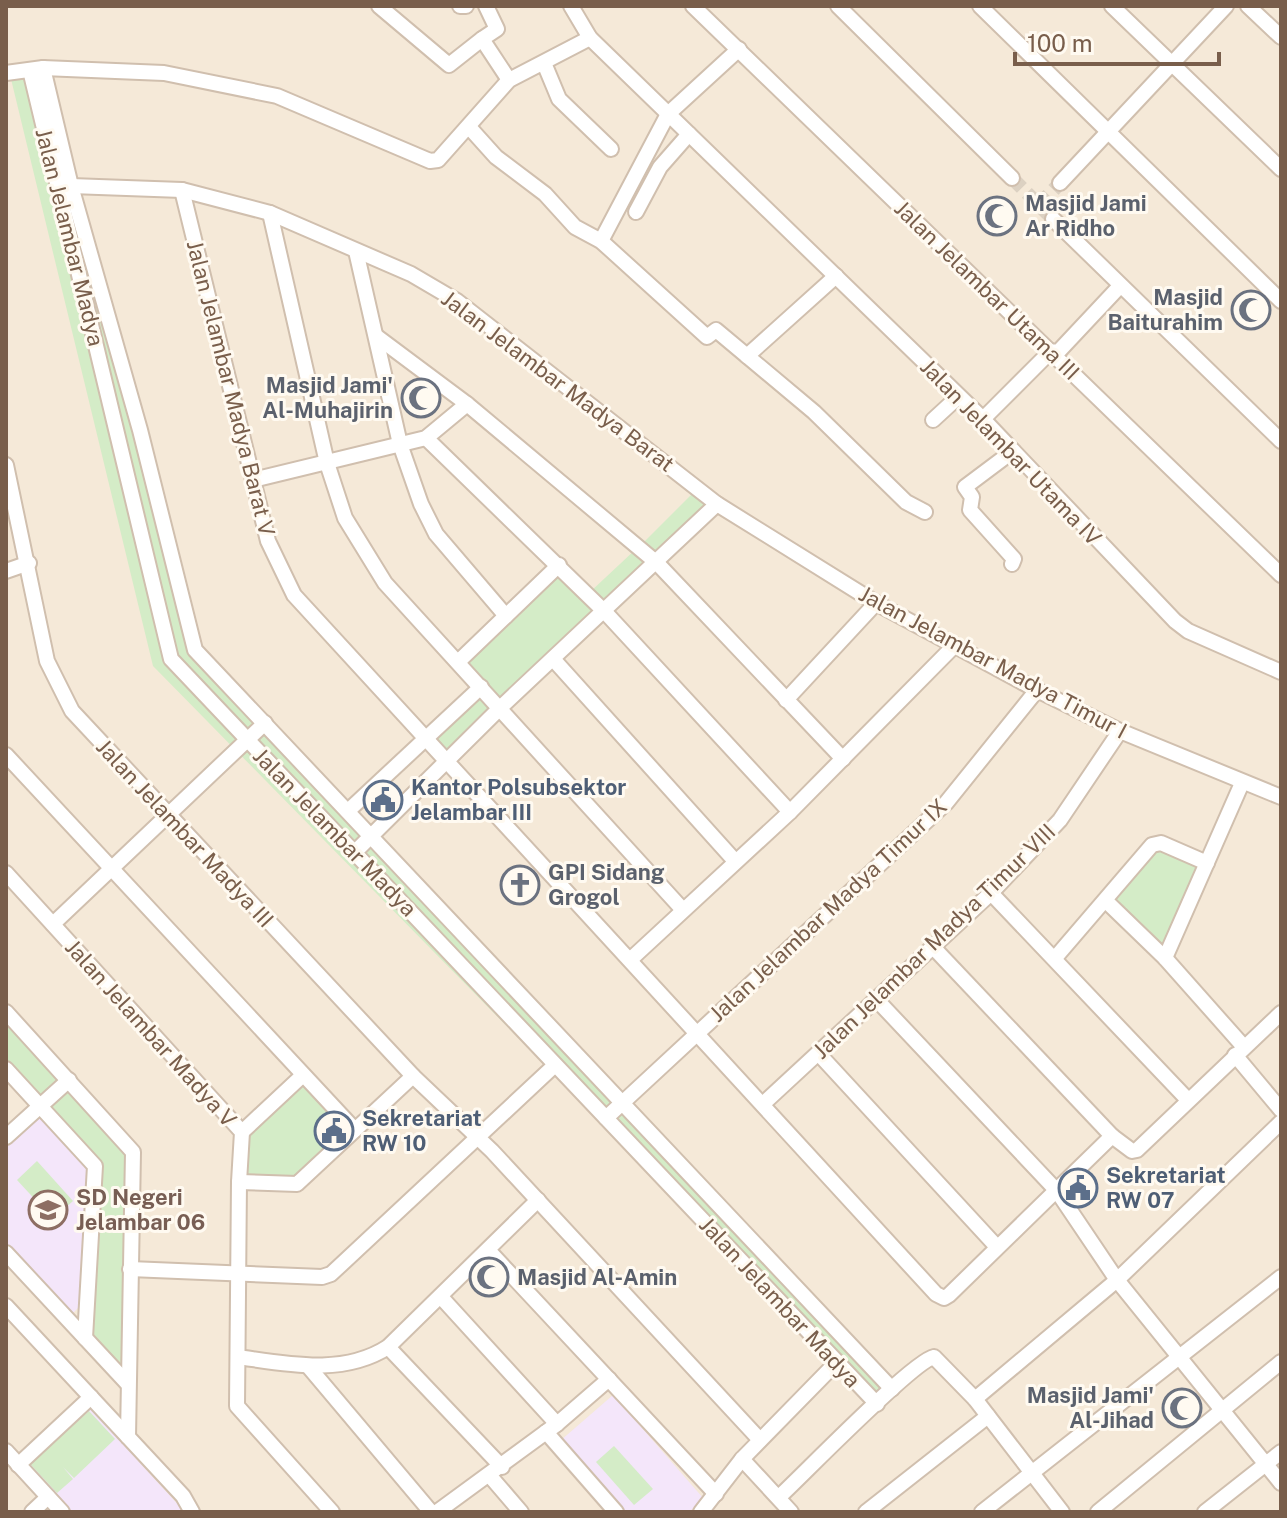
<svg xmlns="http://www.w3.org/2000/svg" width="1287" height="1518" font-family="'Public Sans',sans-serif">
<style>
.residential{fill:#f5e9d8}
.education{fill:#f4e6fa}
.green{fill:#d4ecc7}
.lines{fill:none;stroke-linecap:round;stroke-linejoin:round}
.minor-tunnel{stroke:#dcd1c2;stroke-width:14;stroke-dasharray:14 7;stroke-linecap:butt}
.minor-casing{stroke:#d0bfae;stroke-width:18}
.minor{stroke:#fff;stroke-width:14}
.labels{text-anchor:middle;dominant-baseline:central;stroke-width:6;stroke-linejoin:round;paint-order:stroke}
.worship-label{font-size:22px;font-weight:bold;fill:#5b616d;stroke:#fffaf1;text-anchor:start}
.street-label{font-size:22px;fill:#795e4b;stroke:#fffaf1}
.service-label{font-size:22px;font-weight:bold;fill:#4e5e75;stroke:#fffaf1;text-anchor:start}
.education-label{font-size:22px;font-weight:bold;fill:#785e54;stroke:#fffaf1;text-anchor:start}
</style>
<rect width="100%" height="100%" fill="#fdf7ea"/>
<rect class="residential" x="6" y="6" width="1275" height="1506"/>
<g class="education">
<path d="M40,1111L87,1161L92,1177L85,1301L71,1315L6,1243V1143Z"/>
<path d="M613,1395L704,1499L689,1512H623L560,1441Z"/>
<path d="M89,1407L183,1510L180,1512H71L26,1463Z"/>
</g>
<g class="green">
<path d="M47,69L200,644L886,1390L872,1398L153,666L11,79Z"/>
<path d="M695,491L715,505L657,561L640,546Z"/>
<path d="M636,549L653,564L605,610L589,593Z"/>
<path d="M559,568L603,612L504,703L462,661Z"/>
<path d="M482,688L498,708L448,759L429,737Z"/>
<path d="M1156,843L1204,866L1164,951L1113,902Z"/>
<path d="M6,1015L67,1080L37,1105L6,1071Z"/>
<path d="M302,1082L350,1131L303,1178L246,1176L248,1134Z"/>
<path d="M69,1083L128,1150L121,1371L92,1335L99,1173L45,1105Z"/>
<path d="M37,1161L73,1201L53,1219L17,1180Z"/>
<path d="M89,1411L115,1439L74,1478L63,1467L73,1479L57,1493L30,1464Z"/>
<path d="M614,1446L653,1489L634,1505L596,1462Z"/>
</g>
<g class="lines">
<g class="minor-tunnel">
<path d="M1012,178L1053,219"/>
<path d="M1039,205L1060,183"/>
</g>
<g class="minor-casing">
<g id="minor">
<path d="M379,6L449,65L482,39"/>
<path d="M460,6H466"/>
<path d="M486,6L497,29L482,39L509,80"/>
<path d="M571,6L590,38L983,419L1175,621L1188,631L1281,672"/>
<path d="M693,6L1281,575"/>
<path d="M838,6L1012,178"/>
<path d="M980,6L1281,301"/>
<path d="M1112,6L1281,169"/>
<path d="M1248,6L1281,37"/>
<path d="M544,63L559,99L611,149"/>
<path d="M43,68L71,186L140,430L195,650L892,1389"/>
<path d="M30,70L171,659L877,1404"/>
<path d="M6,73L43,68L164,73L277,96L430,161L438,160L509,80L590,38"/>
<path d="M469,127L496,157L545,194L575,227L601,241L707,337L716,330L814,412L906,502L925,512"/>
<path d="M1060,183L1226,6"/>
<path d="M71,186L182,190L270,213L411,274L457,301L717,504L876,603L1037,690L1120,731L1281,797"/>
<path d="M182,190L268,541L294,595L936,1294L944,1298L949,1295L1112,1136L1132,1151L1137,1150L1281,1013"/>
<path d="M636,212L660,167L689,134"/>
<path d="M270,213L327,463L345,518L385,583L683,910"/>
<path d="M1053,219L1281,441"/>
<path d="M601,241L668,114L739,49"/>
<path d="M356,251L400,444L421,504L436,534L506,616"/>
<path d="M376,336L467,404L657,563L843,759"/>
<path d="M747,356L836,276"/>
<path d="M983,419L1050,352L1059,351L1120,286"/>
<path d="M933,420L958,397"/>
<path d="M426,438L605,612L790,812"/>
<path d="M6,465L47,661L72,711L413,1076L492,1151L760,1440"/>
<path d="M253,480L426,438L467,404"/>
<path d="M1012,564L1014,559L970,510L972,497L965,487L1013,451"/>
<path d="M6,571L29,563"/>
<path d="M554,660L735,861"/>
<path d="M458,662L559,565"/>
<path d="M786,700L876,603"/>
<path d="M6,755L355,1130"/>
<path d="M349,810L481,687"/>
<path d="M356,851L500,708L717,504"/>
<path d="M6,873L242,1132L239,1182L237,1406L332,1512"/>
<path d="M991,893L1188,1100"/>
<path d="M1106,901L1165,958L1244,1047"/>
<path d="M53,924L265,723"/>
<path d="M932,946L1112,1136"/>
<path d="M1055,958L1152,845L1161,843L1207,863"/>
<path d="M1165,958L1242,783"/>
<path d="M631,959L790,812L955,645"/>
<path d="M876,999L1057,1191L1117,1280L1281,1483"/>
<path d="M6,1012L133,1152L128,1437"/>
<path d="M818,1053L997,1247"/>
<path d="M1235,1055L1281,1110"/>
<path d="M6,1069L95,1166L85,1338"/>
<path d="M764,1103L991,893L1060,820L1120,731"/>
<path d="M606,1118L946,803L1037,690"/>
<path d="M242,1132L303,1075"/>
<path d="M6,1137L69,1080"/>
<path d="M239,1182L297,1184L413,1076"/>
<path d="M488,1250L716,1494"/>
<path d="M6,1253L127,1383"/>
<path d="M130,1269L322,1277L331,1274L555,1065"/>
<path d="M441,1297L557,1424"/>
<path d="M6,1306L183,1496L192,1512"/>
<path d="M388,1347L502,1467"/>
<path d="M238,1357C288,1364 343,1376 388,1347L538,1200"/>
<path d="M308,1366L431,1512"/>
<path d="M975,1399L1117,1280L1281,1122"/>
<path d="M546,1432L616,1512"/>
<path d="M6,1451L62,1512"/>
<path d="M742,1459L791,1512"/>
<path d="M18,1465L91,1397"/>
<path d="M490,1476L521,1512"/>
<path d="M779,1497C803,1475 913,1361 934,1357L975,1399L1062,1512"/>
<path d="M32,1512L48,1497"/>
<path d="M437,1512L557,1424L609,1379"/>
<path d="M701,1512L742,1459L836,1363"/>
<path d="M866,1512L988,1416"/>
<path d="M982,1512L1281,1277"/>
<path d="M1098,1512L1281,1362"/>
<path d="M1205,1512L1281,1452"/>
</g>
</g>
<use href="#minor" class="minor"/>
</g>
<defs>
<g id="mosque-ring" transform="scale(2)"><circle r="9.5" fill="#fffaf1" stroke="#6b7280" stroke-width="1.5"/><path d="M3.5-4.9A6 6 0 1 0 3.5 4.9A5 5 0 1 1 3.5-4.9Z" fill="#6b7280"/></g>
<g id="civic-ring" transform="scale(2)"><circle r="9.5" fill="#fffaf1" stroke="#5c6f8a" stroke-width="1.5"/><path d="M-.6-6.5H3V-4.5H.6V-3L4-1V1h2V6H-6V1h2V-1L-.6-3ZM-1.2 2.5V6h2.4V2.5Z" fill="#5c6f8a"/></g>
<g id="church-ring" transform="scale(2)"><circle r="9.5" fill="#fffaf1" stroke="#6b7280" stroke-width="1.5"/><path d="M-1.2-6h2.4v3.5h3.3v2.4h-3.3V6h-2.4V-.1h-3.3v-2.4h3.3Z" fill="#6b7280"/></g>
<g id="school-ring" transform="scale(2)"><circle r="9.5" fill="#fffaf1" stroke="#8d6e63" stroke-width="1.5"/><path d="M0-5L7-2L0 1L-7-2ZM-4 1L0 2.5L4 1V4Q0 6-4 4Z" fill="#8d6e63"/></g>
</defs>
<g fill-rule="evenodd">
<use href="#mosque-ring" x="997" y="216"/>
<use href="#mosque-ring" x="1251" y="310"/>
<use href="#mosque-ring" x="421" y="398"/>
<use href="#civic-ring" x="383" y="800"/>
<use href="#church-ring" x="520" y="885"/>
<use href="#civic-ring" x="334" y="1131"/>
<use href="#civic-ring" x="1078" y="1188"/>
<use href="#school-ring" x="48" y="1210"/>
<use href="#mosque-ring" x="489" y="1277"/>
<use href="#mosque-ring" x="1182" y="1408"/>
</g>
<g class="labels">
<g class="worship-label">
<text x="1025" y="203">Masjid Jami<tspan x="1025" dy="25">Ar Ridho</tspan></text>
<text x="1223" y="297" text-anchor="end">Masjid<tspan x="1223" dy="25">Baiturahim</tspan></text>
<text x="393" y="385" text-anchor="end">Masjid Jami'<tspan x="393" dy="25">Al-Muhajirin</tspan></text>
<text x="548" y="872">GPI Sidang<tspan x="548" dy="25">Grogol</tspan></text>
<text x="517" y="1277">Masjid Al-Amin</text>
<text x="1154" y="1395" text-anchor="end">Masjid Jami'<tspan x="1154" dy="25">Al-Jihad</tspan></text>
</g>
<g class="street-label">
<text transform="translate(70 237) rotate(76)">Jalan Jelambar Madya</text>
<text transform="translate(987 290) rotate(44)">Jalan Jelambar Utama III</text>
<text transform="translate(558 381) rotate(37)">Jalan Jelambar Madya Barat</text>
<text transform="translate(231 388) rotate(76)">Jalan Jelambar Madya Barat V</text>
<text transform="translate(1011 452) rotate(46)">Jalan Jelambar Utama IV</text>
<text transform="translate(993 662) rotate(28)">Jalan Jelambar Madya Timur I</text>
<text transform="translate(335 832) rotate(46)">Jalan Jelambar Madya</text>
<text transform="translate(185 833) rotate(47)">Jalan Jelambar Madya III</text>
<text transform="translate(828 910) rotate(-43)">Jalan Jelambar Madya Timur IX</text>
<text transform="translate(934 941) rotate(-44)">Jalan Jelambar Madya Timur VIII</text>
<text transform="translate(151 1033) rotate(48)">Jalan Jelambar Madya V</text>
<text transform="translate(780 1302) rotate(47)">Jalan Jelambar Madya</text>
</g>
<g class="service-label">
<text x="411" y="787">Kantor Polsubsektor<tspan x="411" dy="25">Jelambar III</tspan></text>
<text x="362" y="1118">Sekretariat<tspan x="362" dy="25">RW 10</tspan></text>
<text x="1106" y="1175">Sekretariat<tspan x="1106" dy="25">RW 07</tspan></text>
</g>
<g class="education-label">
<text x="76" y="1197">SD Negeri<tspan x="76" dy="25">Jelambar 06</tspan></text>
</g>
</g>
<rect width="1287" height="1518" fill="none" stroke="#795e4b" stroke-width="16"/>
<path d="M1015 52v12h204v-12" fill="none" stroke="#795e4b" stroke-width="4"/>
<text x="1027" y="52" font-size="24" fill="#795e4b" stroke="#fffaf1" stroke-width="6" paint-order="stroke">100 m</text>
</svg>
